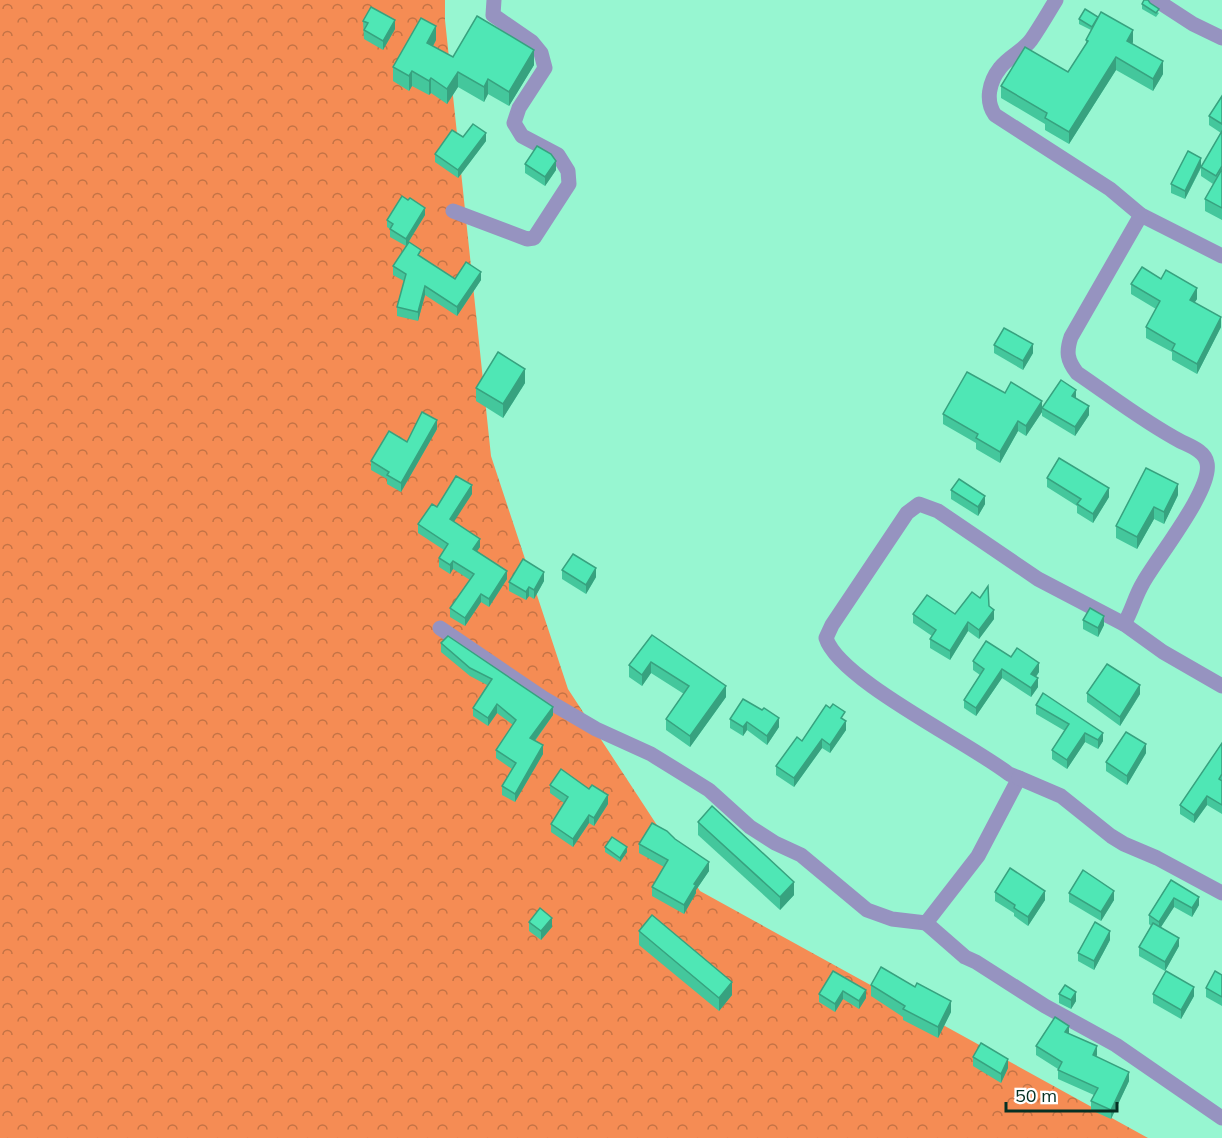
<svg xmlns="http://www.w3.org/2000/svg" width="1222" height="1138" font-family="Mulish,sans-serif">
<style>
.forest{fill:url(#forest-crowns)}
.lines{fill:none;stroke-linecap:round;stroke-linejoin:round}
.minor{stroke:#9693c0;stroke-width:15}
.wall{fill:#44c79c}
.shaded-wall{fill:#37a27f}
.building{fill:#4fe7b5;stroke:#37a27f;stroke-width:1.5}
</style>
<defs>
<pattern id="forest-crowns" width="20" height="18" patternUnits="userSpaceOnUse" patternTransform="scale(1.5)"><rect width="20" height="18" fill="#f58c54"/><path d="M2 6a3 3 0 1 1 6 0M12 15a3 3 0 1 1 6 0" fill="none" stroke="#c47345"/></pattern>
</defs>
<rect width="100%" height="100%" fill="#97f6d1"/>
<path class="forest" d="M0,0H445V20L491,456L568,689L700,891L1148,1138H0Z"/>
<g class="lines">
<g class="minor">
<path d="M1056,0C1048,13 1040,27 1031,40C1023,51 1008,57 1000,68C989,82 985,101 995,115L1110,189L1141,215L1222,256"/>
<path d="M1156,0L1193,24L1222,38"/>
<path d="M453,211L527,239L534,238L569,184L568,171L558,155L522,136L514,123L519,108L545,68L541,53L532,42L493,15L494,0"/>
<path d="M1124,624C1132,611 1135,596 1143,583C1156,559 1213,489 1207,463C1205,451 1190,446 1180,441C1144,422 1111,396 1077,373C1067,360 1066,352 1071,337L1141,215"/>
<path d="M440,628L543,698L596,729L651,754L709,790L750,827L775,843L801,855L867,910L892,919L926,923"/>
<path d="M1222,686L1163,652L1124,624L1038,579L938,511L919,504L907,513L832,625L826,638C839,680 970,743 1009,774L1019,778L978,856L926,923L965,957L976,962L1045,1006L1116,1045L1222,1118"/>
<path d="M1019,778L1061,796L1111,836L1124,844L1157,858L1222,893"/>
</g>
</g>
<g class="wall">
<path d="M1142,4L1159,13L1156,17L1142,9Z"/>
<path d="M1079,19L1133,42L1132,44L1163,74L1153,91L1116,70L1069,144L1045,130V124L1001,98V86L1068,72L1086,44V40L1091,30L1079,24Z"/>
<path d="M363,21L395,29L383,50L364,39Z"/>
<path d="M436,40L433,46L453,57L534,65L509,106L488,94L484,102L458,87L447,104L431,93L429,95L412,86L409,91L393,81V67Z"/>
<path d="M1222,96V220L1205,211V199L1213,184L1201,176V168L1185,199L1171,193V184L1201,167L1221,133L1209,125V116Z"/>
<path d="M486,141L458,178L435,162V154Z"/>
<path d="M525,164L556,170L545,186L525,173Z"/>
<path d="M425,215L406,246L390,237V229L387,227V220Z"/>
<path d="M421,257L455,279L481,280L457,316L425,295L418,321L397,316V307L404,281L393,275V266Z"/>
<path d="M1161,279L1197,299L1194,302L1221,327L1197,374L1172,360V352L1146,338V327L1156,309L1131,294V284Z"/>
<path d="M994,345L1033,353L1023,370L994,353Z"/>
<path d="M525,383L503,418L476,401V388Z"/>
<path d="M1005,393L1042,412L1026,436L1018,431L1000,463L976,449V443L943,424V414Z"/>
<path d="M1076,398L1089,415L1075,436L1042,416V408Z"/>
<path d="M437,429L401,492L387,484V479L371,470V461L407,442Z"/>
<path d="M1047,478L1109,497L1093,523L1077,513V506L1047,487Z"/>
<path d="M951,490L985,504L978,516L951,499Z"/>
<path d="M472,494L453,522L480,547L477,551L507,579L489,607L481,602L465,626L450,617V608L470,580L453,569L450,574L439,567V558L444,550L418,533V524L437,507Z"/>
<path d="M1178,495L1164,524L1154,519L1137,549L1116,538V526Z"/>
<path d="M562,570L596,577L586,594L562,579Z"/>
<path d="M544,581L534,599L529,596L526,600L509,591V582Z"/>
<path d="M989,606L994,619L979,639L968,631L950,660L930,648V639L932,636L913,623V614H955Z"/>
<path d="M1083,620L1104,625L1098,637L1083,629Z"/>
<path d="M652,635L726,697L690,747L666,730V719L684,694L651,673L642,686L629,677V665Z"/>
<path d="M441,643L553,715L535,741L543,754L515,802L502,795V786L512,769L496,758V750L513,725L497,713L488,726L473,716V708L487,685L470,676L441,652Z"/>
<path d="M1011,657L1039,672L1036,677L1038,687L1031,697L1002,678L976,716L964,708V700L980,675L973,670V661Z"/>
<path d="M1087,693L1140,694L1120,726L1087,702Z"/>
<path d="M1036,705L1103,741L1098,749L1085,742L1067,769L1052,759V750L1065,731L1036,714Z"/>
<path d="M730,719L779,727L767,745L747,730L743,736L730,728Z"/>
<path d="M845,720L846,730L830,753L822,748L794,787L776,775V766L802,741Z"/>
<path d="M1222,743V814L1207,805L1194,823L1180,814V805Z"/>
<path d="M1146,753L1127,785L1106,771V762Z"/>
<path d="M550,785L589,789L608,804L594,826L589,823L573,847L551,832V824L564,803L550,793Z"/>
<path d="M698,822L794,895L780,910L698,835Z"/>
<path d="M639,844L709,871L696,890V893L684,914L652,896V887L664,867L639,853Z"/>
<path d="M605,847L627,852L620,862L605,852Z"/>
<path d="M1171,880L1199,905L1192,917L1174,907L1161,927L1179,946L1165,971L1139,956V947L1151,926L1149,924V915Z"/>
<path d="M995,892L1045,900L1028,926L1014,916V913L995,901Z"/>
<path d="M1069,893L1114,900L1101,921L1069,902Z"/>
<path d="M529,922L552,927L541,940L529,931Z"/>
<path d="M639,931L732,995L719,1011L639,945Z"/>
<path d="M1110,940L1094,970L1078,961V953Z"/>
<path d="M833,971L866,998L859,1009L843,999L835,1012L819,1002V994Z"/>
<path d="M1222,975V1006L1206,997V988Z"/>
<path d="M871,985L951,1012L938,1038L903,1020V1017L871,996Z"/>
<path d="M1059,994L1076,1001L1071,1009L1059,1003Z"/>
<path d="M1153,994L1194,996L1181,1019L1153,1003Z"/>
<path d="M1069,1034L1097,1055L1096,1056L1129,1081L1111,1119L1091,1110V1101L1094,1095L1058,1079V1069L1036,1055V1046Z"/>
<path d="M973,1057L1008,1068L1001,1083L973,1066Z"/>
</g>
<g class="shaded-wall">
<path d="M395,20V29L383,50V41Z"/>
<path d="M436,26V40L427,57V43Z"/>
<path d="M1133,30V42L1127,54V41Z"/>
<path d="M534,50V65L509,106V92Z"/>
<path d="M1116,57V70L1069,144V132Z"/>
<path d="M1163,61V74L1153,91V79Z"/>
<path d="M412,71V86L409,91V76Z"/>
<path d="M458,72V87L447,104V89Z"/>
<path d="M431,78V93L429,95V81Z"/>
<path d="M488,79V94L484,102V87Z"/>
<path d="M486,133V141L458,178V170Z"/>
<path d="M1201,158V167L1185,199V191Z"/>
<path d="M556,161V170L545,186V177Z"/>
<path d="M425,208V215L406,246V239Z"/>
<path d="M481,272V280L457,316V307Z"/>
<path d="M425,286V295L418,321V312Z"/>
<path d="M1197,288V299L1190,310V300Z"/>
<path d="M1221,317V327L1197,374V364Z"/>
<path d="M1033,344V353L1023,370V361Z"/>
<path d="M525,369V383L503,418V404Z"/>
<path d="M1076,390V399L1072,396Z"/>
<path d="M1042,401V412L1026,436V426Z"/>
<path d="M1089,406V415L1075,436V427Z"/>
<path d="M437,420V429L401,492V483Z"/>
<path d="M1018,421V431L1000,463V452Z"/>
<path d="M1178,484V495L1164,524V512Z"/>
<path d="M472,485V494L450,528V519Z"/>
<path d="M1109,488V497L1093,523V514Z"/>
<path d="M985,496V504L978,516V507Z"/>
<path d="M1154,507V519L1137,549V537Z"/>
<path d="M480,539V547L473,557V549Z"/>
<path d="M453,561V569L450,574V565Z"/>
<path d="M596,568V577L586,594V585Z"/>
<path d="M507,571V579L489,607V599Z"/>
<path d="M544,572V581L534,599V590Z"/>
<path d="M529,587V596L526,600V592Z"/>
<path d="M481,594V602L465,626V618Z"/>
<path d="M994,610V619L979,639V630Z"/>
<path d="M1104,616V625L1098,637V628Z"/>
<path d="M968,622V631L950,660V651Z"/>
<path d="M651,662V673L642,686V675Z"/>
<path d="M1039,663V672L1031,683V674Z"/>
<path d="M1002,669V678L976,716V708Z"/>
<path d="M1038,678V687L1031,697V688Z"/>
<path d="M1140,685V694L1120,726V717Z"/>
<path d="M726,686V697L690,747V736Z"/>
<path d="M497,704V713L488,726V718Z"/>
<path d="M553,707V715L530,747V738Z"/>
<path d="M779,718V727L767,745V736Z"/>
<path d="M846,721V730L830,753V745Z"/>
<path d="M747,722V730L743,736V727Z"/>
<path d="M1085,733V742L1067,769V760Z"/>
<path d="M1103,733V741L1098,749V740Z"/>
<path d="M822,739V748L794,787V778Z"/>
<path d="M1146,744V753L1127,785V776Z"/>
<path d="M543,745V754L515,802V794Z"/>
<path d="M608,795V804L594,826V818Z"/>
<path d="M1207,796V805L1194,823V815Z"/>
<path d="M589,815V823L573,847V839Z"/>
<path d="M627,847V852L620,862V858Z"/>
<path d="M709,862V871L696,890V893L684,914V905L694,884Z"/>
<path d="M794,882V895L780,910V897Z"/>
<path d="M1045,891V900L1028,926V917Z"/>
<path d="M1114,891V900L1101,921V912Z"/>
<path d="M1199,897V905L1192,917V908Z"/>
<path d="M1174,898V907L1159,930V922Z"/>
<path d="M552,918V927L541,940V931Z"/>
<path d="M1110,931V940L1094,970V961Z"/>
<path d="M1179,938V946L1165,971V962Z"/>
<path d="M732,982V995L719,1011V998Z"/>
<path d="M1194,987V996L1181,1019V1010Z"/>
<path d="M866,990V998L859,1009V1001Z"/>
<path d="M843,991V999L835,1012V1004Z"/>
<path d="M1076,992V1001L1071,1009V1000Z"/>
<path d="M951,1001V1012L938,1038V1027Z"/>
<path d="M1069,1026V1035L1065,1032Z"/>
<path d="M1097,1046V1055L1093,1064V1055Z"/>
<path d="M1008,1059V1068L1001,1083V1074Z"/>
<path d="M1129,1072V1081L1111,1119V1110Z"/>
</g>
<g class="building">
<path d="M1144,0H1148L1150,3L1159,9L1156,13L1142,4Z"/>
<path d="M371,7L395,20L383,41L364,30L368,23L363,21Z"/>
<path d="M1085,9L1098,17L1092,27L1079,19Z"/>
<path d="M1101,12L1133,30L1127,41L1163,61L1153,79L1116,57L1069,132L1045,118L1047,113L1001,86L1025,47L1068,72L1088,41L1086,40Z"/>
<path d="M477,16L534,50L509,92L488,79L484,87L458,72L447,89L431,78L429,81L412,71L409,76L393,67L421,18L436,26L427,43L453,57Z"/>
<path d="M1222,96V124L1209,116Z"/>
<path d="M473,124L486,133L458,170L435,154L452,130L463,137Z"/>
<path d="M1222,131V166L1216,176L1201,167Z"/>
<path d="M537,146L551,154L556,161L545,177L525,164Z"/>
<path d="M1188,151L1201,158L1185,191L1171,184Z"/>
<path d="M1222,169V208L1205,199Z"/>
<path d="M402,196L408,200L410,198L425,208L406,239L390,229L393,224L387,220Z"/>
<path d="M409,242L421,250L418,255L455,279L466,262L481,272L457,307L425,286L418,312L397,307L406,274L393,266Z"/>
<path d="M1142,267L1161,279L1166,270L1197,288L1190,300L1221,317L1197,364L1172,350L1175,344L1146,327L1160,301L1131,284Z"/>
<path d="M1004,328L1033,344L1023,361L994,345Z"/>
<path d="M498,352L525,369L503,404L476,388Z"/>
<path d="M967,372L1005,393L1011,382L1042,401L1026,426L1018,421L1000,452L976,438L978,434L943,414Z"/>
<path d="M1061,380L1076,390L1072,396L1089,406L1075,427L1042,408Z"/>
<path d="M422,412L437,420L401,483L387,475L389,472L371,461L389,431L407,442Z"/>
<path d="M1059,458L1109,488L1093,514L1077,504L1081,499L1047,478Z"/>
<path d="M1146,468L1178,484L1164,512L1154,507L1137,537L1116,526Z"/>
<path d="M456,476L472,485L450,519L480,539L473,549L507,571L489,599L481,594L465,618L450,608L474,574L453,561L450,565L439,558L448,544L418,524L432,504L437,507Z"/>
<path d="M959,479L985,496L978,507L951,490Z"/>
<path d="M573,554L596,568L586,585L562,570Z"/>
<path d="M523,559L544,572L534,590L529,587L526,592L509,582Z"/>
<path d="M988,586L989,606L994,610L979,630L968,622L950,651L930,639L936,630L913,614L927,595L955,614L972,592L980,598Z"/>
<path d="M1090,608L1104,616L1098,628L1083,620Z"/>
<path d="M652,635L726,686L690,736L666,719L689,686L651,662L642,675L629,665Z"/>
<path d="M448,636L553,707L530,738L543,745L515,794L502,786L516,763L496,750L516,720L497,704L488,718L473,708L492,679L470,668L441,643Z"/>
<path d="M986,641L1011,657L1017,648L1039,663L1031,674L1038,678L1031,688L1002,669L976,708L964,700L984,669L973,661Z"/>
<path d="M1107,664L1140,685L1120,717L1087,693Z"/>
<path d="M1043,693L1103,733L1098,740L1085,733L1067,760L1052,750L1069,724L1036,705Z"/>
<path d="M743,699L762,710L764,708L779,718L767,736L747,722L743,727L730,719Z"/>
<path d="M833,704L845,712L841,718L846,721L830,745L822,739L794,778L776,766L797,737L802,741L826,705L830,708Z"/>
<path d="M1126,732L1146,744L1127,776L1106,762Z"/>
<path d="M1222,743V774L1219,779L1222,781V805L1207,796L1194,815L1180,805Z"/>
<path d="M561,769L589,789L592,785L608,795L594,818L589,815L573,839L551,824L568,797L550,785Z"/>
<path d="M712,806L794,882L780,897L698,822Z"/>
<path d="M652,823L667,831L675,839L709,862L694,884L696,885L684,905L652,887L668,860L639,844Z"/>
<path d="M612,837L627,847L620,858L605,847Z"/>
<path d="M1010,868L1045,891L1028,917L1014,908L1015,905L995,892Z"/>
<path d="M1083,870L1114,891L1101,912L1069,893Z"/>
<path d="M1171,880L1199,897L1192,908L1174,898L1159,922L1149,915Z"/>
<path d="M540,908L552,918L541,931L529,922Z"/>
<path d="M652,915L732,982L719,998L639,931Z"/>
<path d="M1095,922L1110,931L1094,961L1078,953Z"/>
<path d="M1153,923L1179,938L1165,962L1139,947Z"/>
<path d="M881,967L915,987L917,983L951,1001L938,1027L903,1009L905,1006L871,985Z"/>
<path d="M833,971L866,990L859,1001L843,991L835,1004L819,994Z"/>
<path d="M1166,971L1194,987L1181,1010L1153,994Z"/>
<path d="M1215,971L1222,975V997L1206,988Z"/>
<path d="M1065,985L1076,992L1071,1000L1059,994Z"/>
<path d="M1055,1017L1069,1026L1065,1032L1097,1046L1093,1055L1129,1072L1111,1110L1091,1101L1098,1088L1058,1070L1062,1062L1036,1046Z"/>
<path d="M981,1043L1008,1059L1001,1074L973,1057Z"/>
</g>
<path d="M1006 1102v9h111v-9" fill="none" stroke="#053023" stroke-width="3"/>
<text x="1015" y="1102" font-size="18" fill="#053023" stroke="#ffffff" stroke-width="4.5" paint-order="stroke">50 m</text>
</svg>
